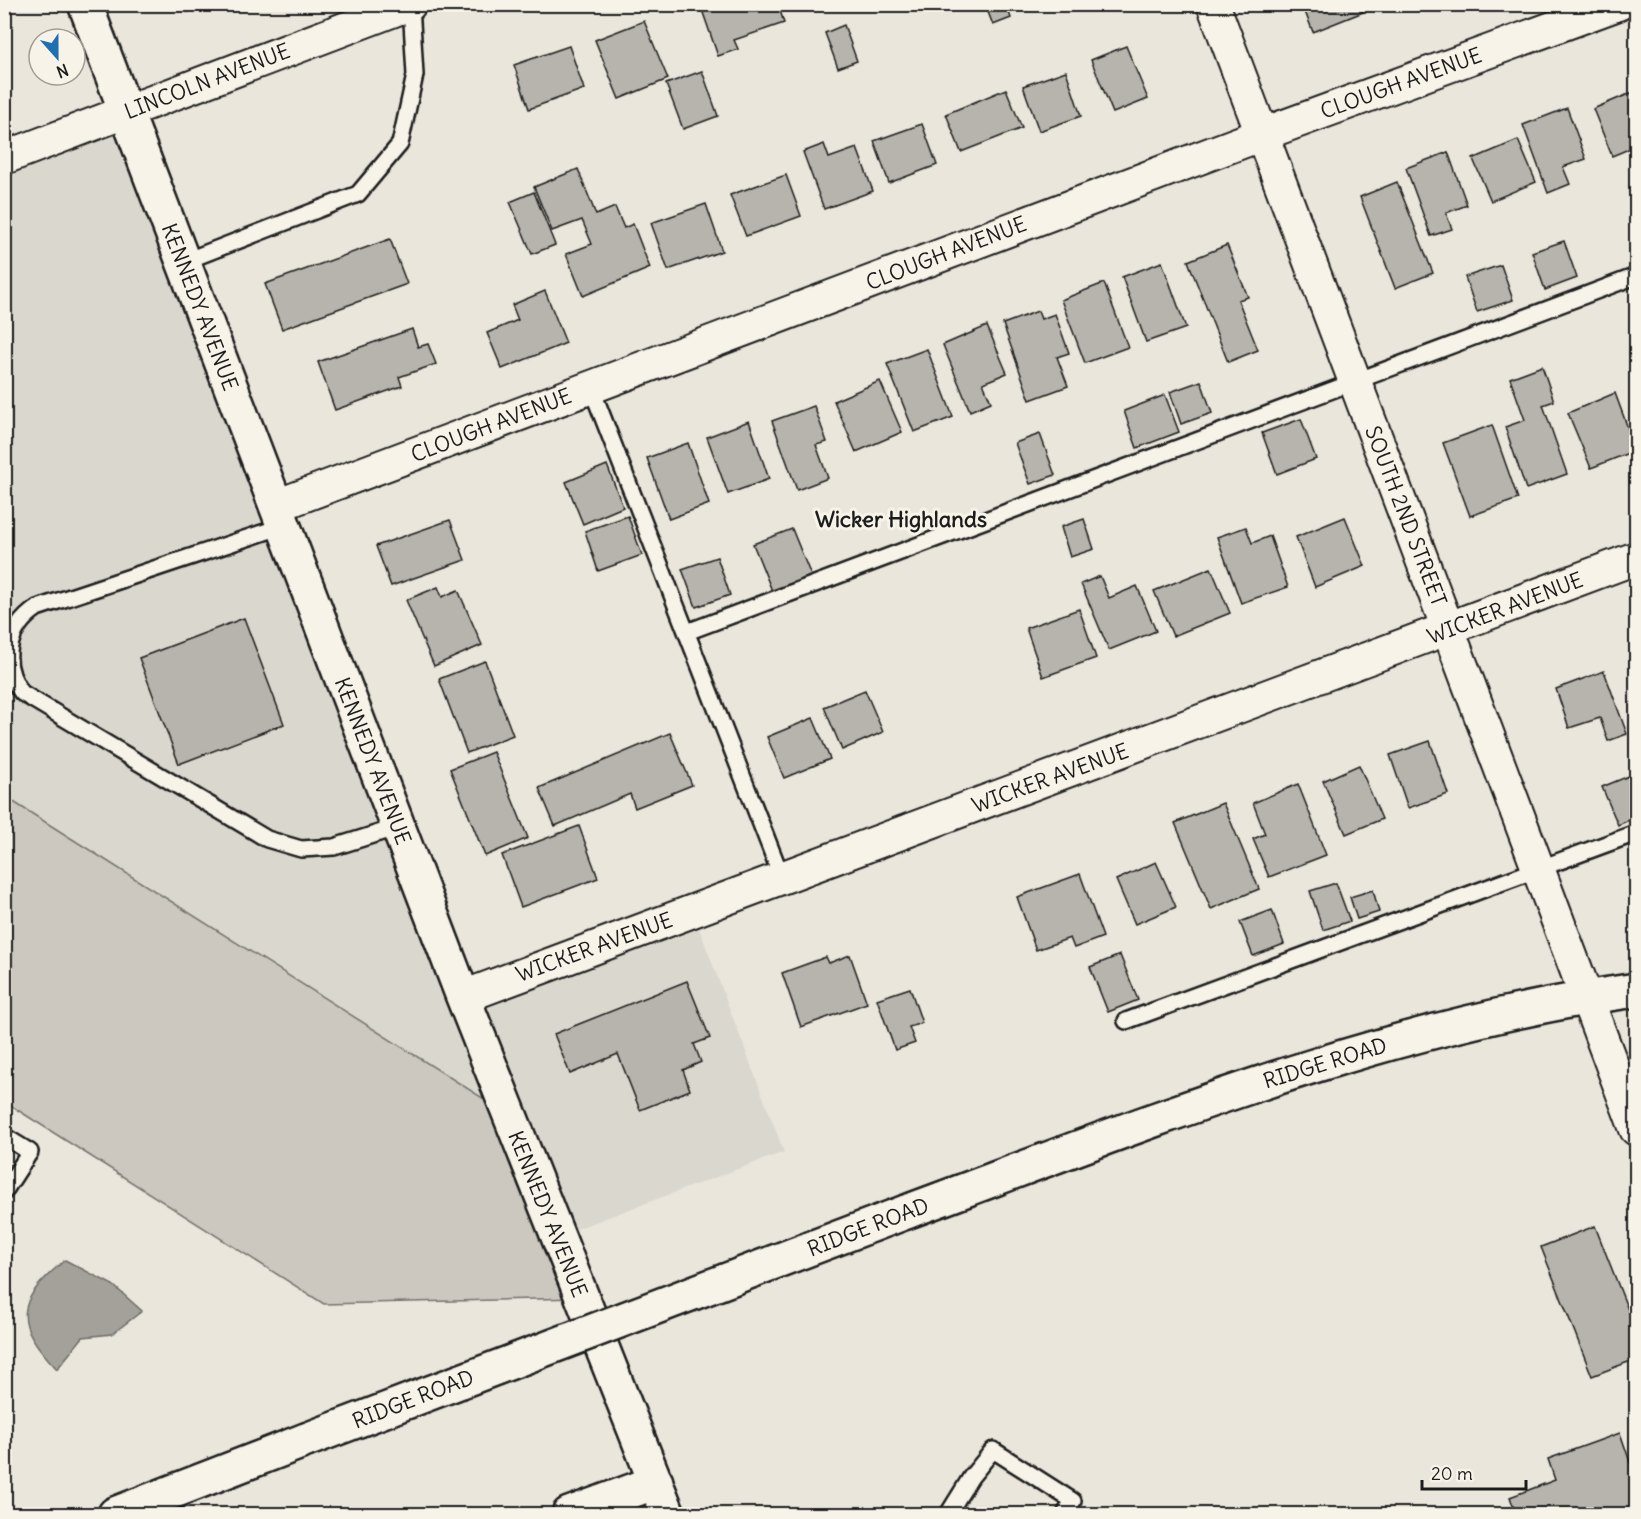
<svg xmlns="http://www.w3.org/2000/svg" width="1641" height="1519" font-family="Delius,sans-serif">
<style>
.built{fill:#dad7ce}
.green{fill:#ccc8c0;stroke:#74726e;stroke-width:1.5}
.water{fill:#a3a19a;stroke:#6d6c68;stroke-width:1.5}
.building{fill:#b6b4ac;stroke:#1c1c1c;stroke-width:1.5}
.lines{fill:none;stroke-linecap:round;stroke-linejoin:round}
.lane-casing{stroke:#1c1c1c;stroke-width:20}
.street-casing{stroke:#1c1c1c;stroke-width:36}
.secondary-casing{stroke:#1c1c1c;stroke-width:38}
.primary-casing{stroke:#1c1c1c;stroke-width:38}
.lane{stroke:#f7f3e8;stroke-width:15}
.street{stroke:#f7f3e8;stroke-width:32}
.secondary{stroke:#f7f3e8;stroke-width:33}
.primary{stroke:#f7f3e8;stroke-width:33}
.primary-bridge-casing{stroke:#1c1c1c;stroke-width:38;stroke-linecap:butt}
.primary-bridge{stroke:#f7f3e8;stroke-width:33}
.labels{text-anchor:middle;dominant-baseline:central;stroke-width:6;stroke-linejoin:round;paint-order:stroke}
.street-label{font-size:21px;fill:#1c1c1c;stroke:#f7f3e8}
.neighbourhood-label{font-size:22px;font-weight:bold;fill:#1c1c1c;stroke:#f7f3e8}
</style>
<rect width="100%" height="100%" fill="#eae6dc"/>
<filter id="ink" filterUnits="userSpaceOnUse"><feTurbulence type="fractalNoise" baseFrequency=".0167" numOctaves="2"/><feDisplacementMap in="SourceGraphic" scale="12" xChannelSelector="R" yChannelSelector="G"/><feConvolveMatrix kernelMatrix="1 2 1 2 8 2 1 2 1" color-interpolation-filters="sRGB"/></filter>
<g filter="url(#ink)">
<g class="built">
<path d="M123,124L495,1106L5,796L4,170Z"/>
<path d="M694,915L784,1152L560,1235L469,999Z"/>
</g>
<path class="green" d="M4,796L508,1114L581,1298L324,1304L5,1102Z"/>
<path class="water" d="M65,1260L113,1285L142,1311L112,1334L83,1337L57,1369C12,1321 15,1302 65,1260Z"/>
<g class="building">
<path d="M185,4H208L188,12Z"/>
<path d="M700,4H778L784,23L734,40L738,49L718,56Z"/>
<path d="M985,4H1006L1011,18L993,25Z"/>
<path d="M1302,4H1359L1363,12L1313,32Z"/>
<path d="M644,21L668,79L619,99L595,40Z"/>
<path d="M844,25L857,61L838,68L825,33Z"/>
<path d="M569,46L584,89L529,109L514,65Z"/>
<path d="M1126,46L1148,99L1113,113L1091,60Z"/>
<path d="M702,71L718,116L683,129L666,84Z"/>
<path d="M1066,71L1081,116L1039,131L1023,86Z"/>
<path d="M1006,89L1022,128L961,152L946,114Z"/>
<path d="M1636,91V146L1612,156L1593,109Z"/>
<path d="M1567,108L1586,159L1563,167L1570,184L1548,193L1523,125Z"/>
<path d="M922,124L937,165L889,183L874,141Z"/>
<path d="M1518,140L1536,182L1491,201L1473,159Z"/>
<path d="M824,144L829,158L857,148L873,191L824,209L803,152Z"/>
<path d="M1448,152L1467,205L1446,213L1452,229L1431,236L1406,168Z"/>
<path d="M578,169L596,215L615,207L624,228L633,224L650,268L583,296L566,254L592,244L582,220L552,231L534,187Z"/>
<path d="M786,175L801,216L746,236L730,195Z"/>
<path d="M1397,182L1433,273L1395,288L1360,197Z"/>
<path d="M534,192L555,245L532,254L510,202Z"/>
<path d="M706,204L722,251L668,270L651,223Z"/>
<path d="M390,239L407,284L282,329L265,284Z"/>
<path d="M1564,241L1577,278L1545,290L1532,252Z"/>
<path d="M1227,245L1248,297L1238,300L1258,350L1228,362L1188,261Z"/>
<path d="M1162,262L1186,328L1146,342L1122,277Z"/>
<path d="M1501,265L1513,300L1477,312L1465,277Z"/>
<path d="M1104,283L1128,347L1085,363L1061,300Z"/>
<path d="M545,291L566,343L502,369L487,333L518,320L512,305Z"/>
<path d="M1038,311L1041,319L1055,314L1069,353L1057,357L1068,386L1030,400L1003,324Z"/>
<path d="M987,326L1007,373L983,383L991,402L970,411L943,345Z"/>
<path d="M412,329L418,347L428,344L436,364L399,377L402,386L335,410L318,362Z"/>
<path d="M927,349L953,417L914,432L887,364Z"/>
<path d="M1542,366L1554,401L1543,405L1567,474L1526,489L1505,427L1525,420L1510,378Z"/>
<path d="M880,381L902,432L856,452L834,401Z"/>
<path d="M1201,381L1212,413L1181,424L1170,392Z"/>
<path d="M1615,393L1636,450L1591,468L1568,413Z"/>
<path d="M1165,395L1179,432L1137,448L1124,411Z"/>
<path d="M814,406L827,442L816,445L828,478L797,490L772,421Z"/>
<path d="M1301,419L1316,459L1277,474L1262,433Z"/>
<path d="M749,421L769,479L728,494L707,437Z"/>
<path d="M1492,425L1518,499L1470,516L1443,443Z"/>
<path d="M1040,434L1055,475L1030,484L1015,443Z"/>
<path d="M688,443L709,504L669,519L647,458Z"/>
<path d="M607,465L623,507L583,524L566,482Z"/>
<path d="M628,516L642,555L598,571L585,531Z"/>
<path d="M1345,517L1365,566L1315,587L1296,537Z"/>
<path d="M1084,519L1094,549L1070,557L1061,527Z"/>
<path d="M450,520L465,560L391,586L376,546Z"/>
<path d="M1246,527L1252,543L1270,536L1288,587L1241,603L1217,537Z"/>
<path d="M792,529L816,588L777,603L753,544Z"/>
<path d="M717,557L730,595L696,607L682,569Z"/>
<path d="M1211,568L1230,613L1173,636L1154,591Z"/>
<path d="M1100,576L1109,598L1137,586L1156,631L1109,650L1081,584Z"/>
<path d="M438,587L442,597L458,590L482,645L434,666L406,600Z"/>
<path d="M1079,609L1096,658L1043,677L1026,628Z"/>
<path d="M244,618L284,724L179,764L139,658Z"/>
<path d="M485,661L513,735L467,753L439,679Z"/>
<path d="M1604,671L1627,734L1608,741L1600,718L1569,728L1556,689Z"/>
<path d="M865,690L883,732L842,750L824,707Z"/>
<path d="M813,718L830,759L784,778L767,737Z"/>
<path d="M670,733L692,785L635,808L630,794L555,826L539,788Z"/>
<path d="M1430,741L1448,794L1408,808L1390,755Z"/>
<path d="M493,752L528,838L485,856L450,769Z"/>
<path d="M1359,765L1382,819L1346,834L1323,781Z"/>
<path d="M1636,773V817L1618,825L1602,787Z"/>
<path d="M1298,784L1326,855L1269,877L1253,839L1265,834L1253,803Z"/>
<path d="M1223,803L1259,889L1211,909L1175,823Z"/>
<path d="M579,826L598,878L521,907L502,855Z"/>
<path d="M1156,862L1176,907L1135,924L1116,880Z"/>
<path d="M1080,874L1103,937L1074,948L1070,938L1036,950L1017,897Z"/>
<path d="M1336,883L1350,921L1323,930L1310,891Z"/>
<path d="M1373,890L1379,912L1357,919L1350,897Z"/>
<path d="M1272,910L1284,944L1253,956L1240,922Z"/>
<path d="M850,955L867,1003L801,1027L782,973L826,957L829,963Z"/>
<path d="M1120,955L1138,1000L1108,1012L1090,967Z"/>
<path d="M687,981L710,1038L694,1044L701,1062L683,1070L690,1090L640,1110L618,1054L570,1074L554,1034Z"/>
<path d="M910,988L922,1023L909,1027L915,1043L895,1050L877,999Z"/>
<path d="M1595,1226L1632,1320L1636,1318V1359L1592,1376L1541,1247Z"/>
<path d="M1620,1433L1636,1479V1514H1516L1510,1497L1555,1480L1548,1459Z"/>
</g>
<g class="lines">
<g class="lane-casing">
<g id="lane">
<path d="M183,262L358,194L400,144L415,75L411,4"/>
<path d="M591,387L782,878"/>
<path d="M283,526L37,608C6,629 0,664 22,693L267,839L301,849L334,847L398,827"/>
<path d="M687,632L1636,276"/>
<path d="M1126,1021L1636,833"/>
<path d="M4,1136L30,1152L4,1192"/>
<path d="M948,1514L971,1477L993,1450L1073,1501L1065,1514"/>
</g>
</g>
<g class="street-casing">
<g id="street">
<path d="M1213,4L1636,1129"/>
<path d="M4,158L410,4"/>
<path d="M276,506L1263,134L1618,4"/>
<path d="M463,997L1636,558"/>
</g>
</g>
<g class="secondary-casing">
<g id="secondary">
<path d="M85,4L463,997L668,1514"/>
<path d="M569,1514L656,1482"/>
</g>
</g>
<g class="primary-casing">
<g id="primary">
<path d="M906,1212C1144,1124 1383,1026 1636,990"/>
<path d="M115,1514L306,1440"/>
</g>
</g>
<use href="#lane" class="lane"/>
<use href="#street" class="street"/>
<use href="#secondary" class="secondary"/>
<use href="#primary" class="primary"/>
<g class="primary-bridge-casing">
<path id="primary-bridge" d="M306,1440L906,1212"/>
</g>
<use href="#primary-bridge" class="primary-bridge"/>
</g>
</g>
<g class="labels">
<g class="street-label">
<text transform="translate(207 81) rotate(-21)">LINCOLN AVENUE</text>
<text transform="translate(1401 83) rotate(-20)">CLOUGH AVENUE</text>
<text transform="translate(946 253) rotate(-21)">CLOUGH AVENUE</text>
<text transform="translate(200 307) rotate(69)">KENNEDY AVENUE</text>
<text transform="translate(491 425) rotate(-21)">CLOUGH AVENUE</text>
<text transform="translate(1406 516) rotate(69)">SOUTH 2ND STREET</text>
<text transform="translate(1505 608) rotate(-21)">WICKER AVENUE</text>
<text transform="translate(373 761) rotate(69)">KENNEDY AVENUE</text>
<text transform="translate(1050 778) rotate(-20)">WICKER AVENUE</text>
<text transform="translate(594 947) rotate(-20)">WICKER AVENUE</text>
<text transform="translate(1325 1063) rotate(-17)">RIDGE ROAD</text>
<text transform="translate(548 1214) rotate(68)">KENNEDY AVENUE</text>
<text transform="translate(868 1227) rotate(-21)">RIDGE ROAD</text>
<text transform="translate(413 1399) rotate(-21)">RIDGE ROAD</text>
</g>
<g class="neighbourhood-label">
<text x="901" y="519">Wicker Highlands</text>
</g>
</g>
<rect width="1641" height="1519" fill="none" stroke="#f7f3e8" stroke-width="24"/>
<rect x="12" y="12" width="1617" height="1495" fill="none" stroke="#1c1c1c" stroke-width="2" filter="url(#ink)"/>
<g transform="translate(57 57) rotate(159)"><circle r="28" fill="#f7f3e8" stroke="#9f9d96" stroke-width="1.5"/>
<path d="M0-4.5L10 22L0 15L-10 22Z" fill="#1f6fb2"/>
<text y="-9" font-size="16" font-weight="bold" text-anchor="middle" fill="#1c1c1c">N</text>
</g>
<path d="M1422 1480v9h104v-9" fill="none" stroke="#1c1c1c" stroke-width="3"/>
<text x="1431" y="1480" font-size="18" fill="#1c1c1c" stroke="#f7f3e8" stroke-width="4.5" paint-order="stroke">20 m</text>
</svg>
